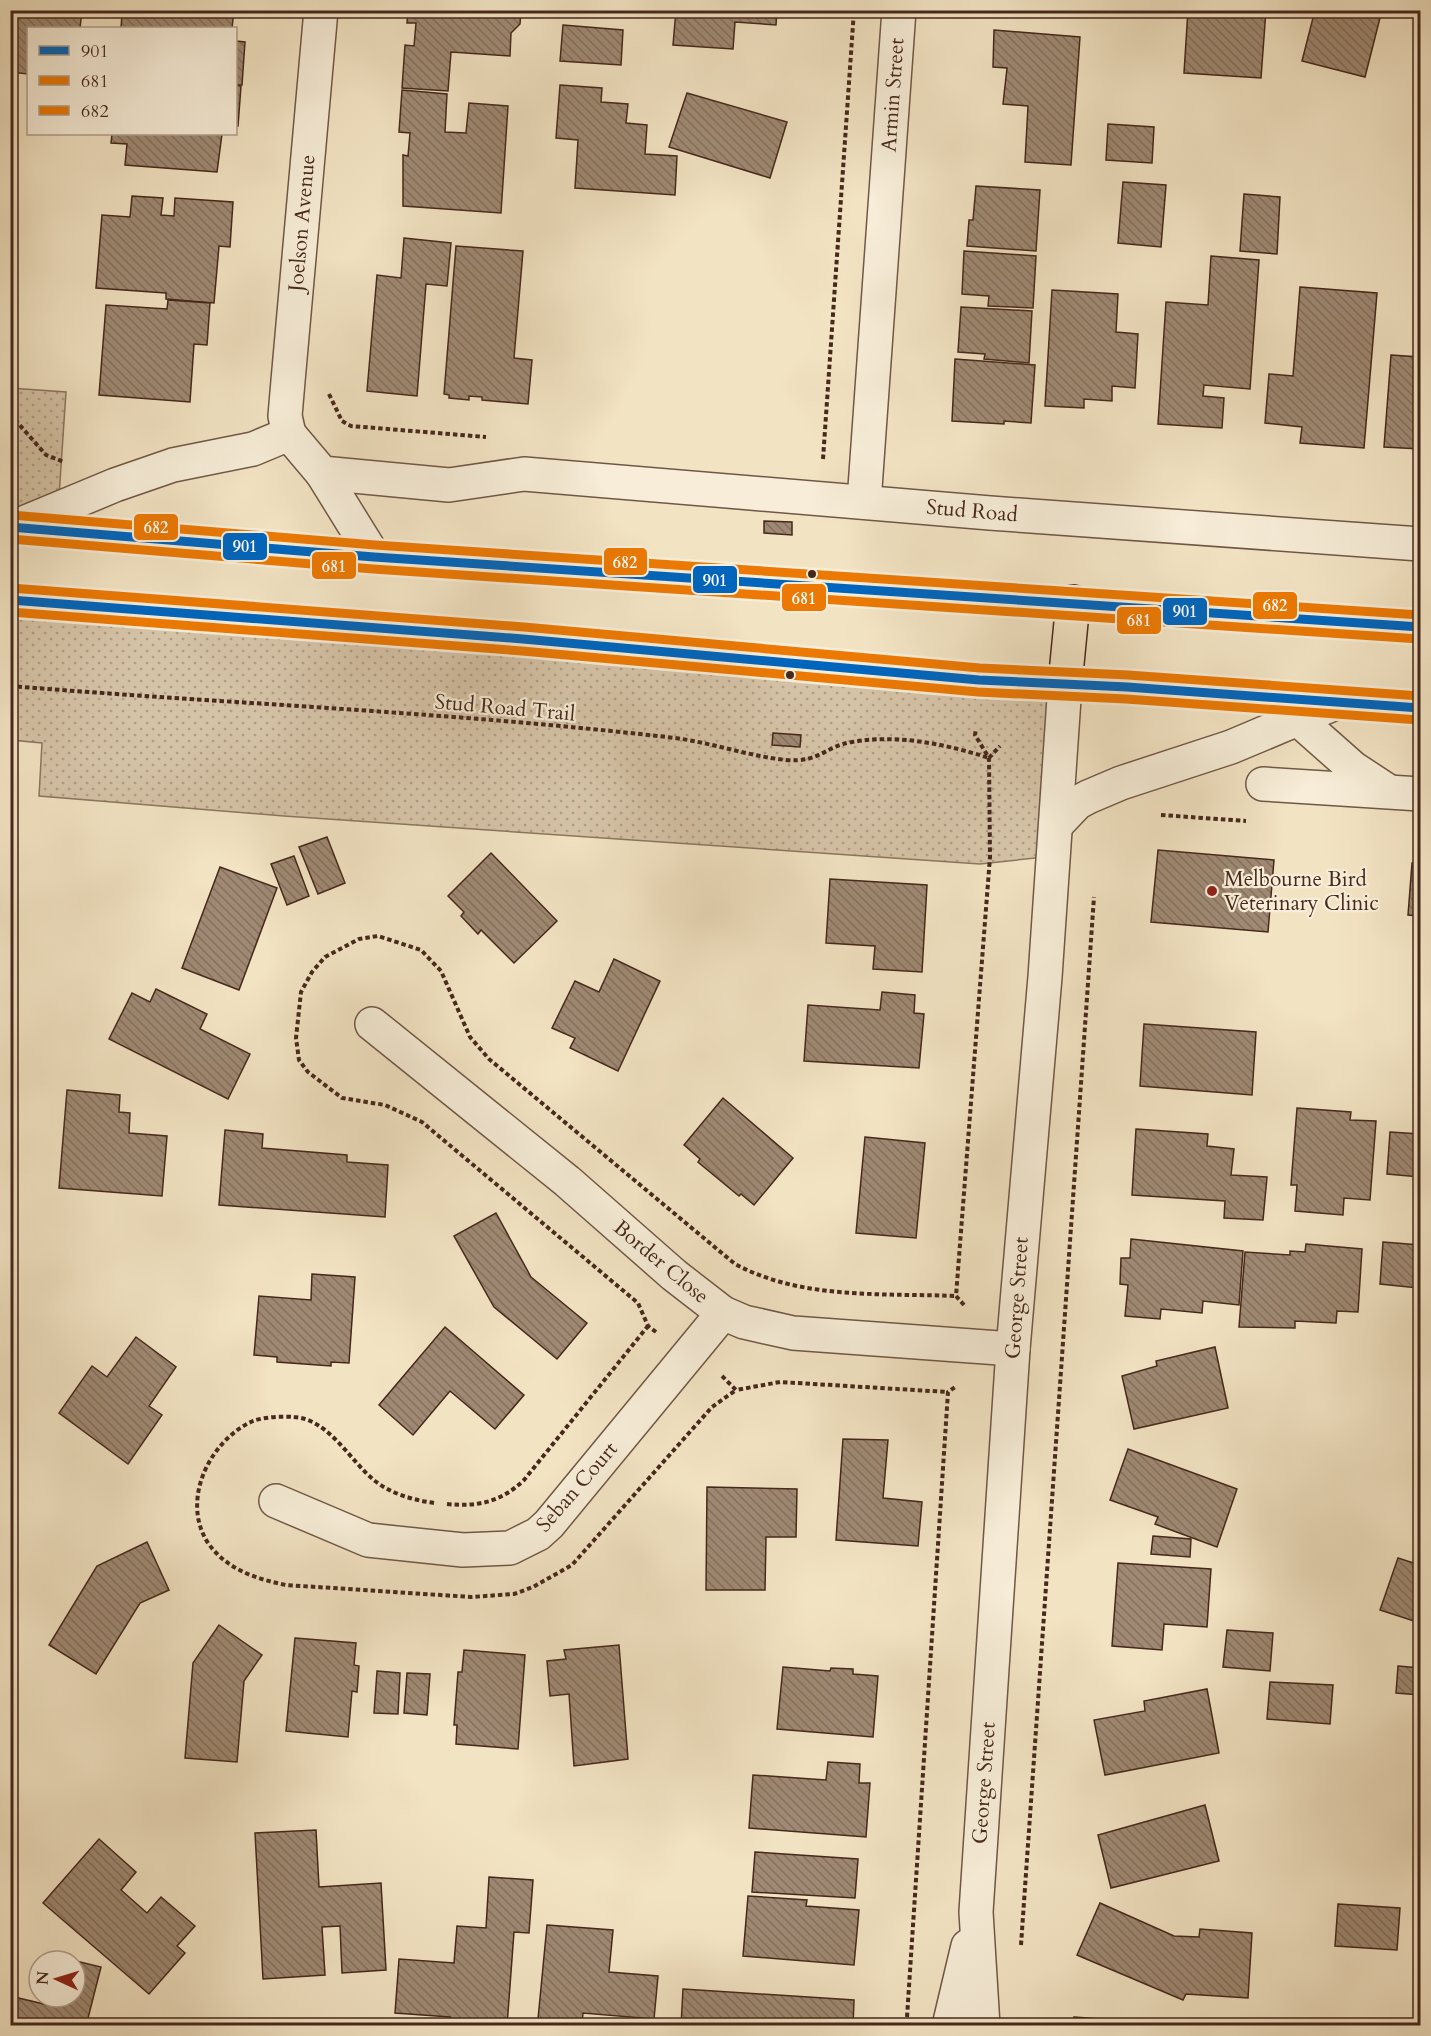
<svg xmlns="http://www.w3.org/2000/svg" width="1431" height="2036" font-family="Cardo,serif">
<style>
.park{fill:url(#park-dots);stroke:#8e7662;stroke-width:1.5}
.building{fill:url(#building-back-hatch);stroke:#46281c;stroke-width:1.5}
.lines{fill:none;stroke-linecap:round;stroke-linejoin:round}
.minor-casing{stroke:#715746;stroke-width:36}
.highway-casing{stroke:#46281c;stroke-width:36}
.path{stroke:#46281c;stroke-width:4;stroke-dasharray:4.5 3;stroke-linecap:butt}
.minor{stroke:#f7edd8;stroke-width:33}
.highway{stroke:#f2e3c3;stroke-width:33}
.bus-1-casing{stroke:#f7edd8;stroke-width:14}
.bus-2-casing{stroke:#f7edd8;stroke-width:14}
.bus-3-casing{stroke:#f7edd8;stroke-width:14}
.bus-1{stroke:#0065bd;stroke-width:9}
.bus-2{stroke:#ec7903;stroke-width:9}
.bus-3{stroke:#ec7903;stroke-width:9}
.bus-dot{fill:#46281c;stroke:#f7edd8;stroke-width:2}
.poi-dot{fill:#8f2418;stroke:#f7edd8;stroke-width:2}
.labels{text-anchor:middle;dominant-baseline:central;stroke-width:4.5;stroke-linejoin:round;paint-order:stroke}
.street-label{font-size:21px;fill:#46281c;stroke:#f7edd8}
.poi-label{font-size:21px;fill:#46281c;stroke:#f7edd8;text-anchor:start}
.line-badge{stroke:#f7edd8;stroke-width:2}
.badge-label{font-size:16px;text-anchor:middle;font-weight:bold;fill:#fff}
</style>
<defs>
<pattern id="park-dots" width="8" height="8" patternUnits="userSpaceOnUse" patternTransform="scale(1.5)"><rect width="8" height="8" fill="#d5c3a7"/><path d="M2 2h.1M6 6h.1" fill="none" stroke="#af9e87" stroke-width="1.8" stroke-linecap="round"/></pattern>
<pattern id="building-back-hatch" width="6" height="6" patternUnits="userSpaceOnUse" patternTransform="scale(1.5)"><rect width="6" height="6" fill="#9f8973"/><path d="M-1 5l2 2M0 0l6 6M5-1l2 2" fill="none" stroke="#83705e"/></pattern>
</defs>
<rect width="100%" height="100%" fill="#f2e3c3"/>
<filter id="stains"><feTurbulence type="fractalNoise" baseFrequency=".00333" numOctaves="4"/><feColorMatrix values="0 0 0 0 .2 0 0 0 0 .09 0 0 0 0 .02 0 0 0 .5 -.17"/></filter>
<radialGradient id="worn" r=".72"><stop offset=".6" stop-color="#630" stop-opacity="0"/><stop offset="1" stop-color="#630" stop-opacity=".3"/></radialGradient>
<g class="park">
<path d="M10,388L66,392L58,511L10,527Z"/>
<path d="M10,600L1065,684L1054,856L980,864L284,816L39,796L42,743L11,740Z"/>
</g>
<g class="building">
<path d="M10,10H82L80,28H28V74L10,72Z"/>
<path d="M133,10H234L232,28H121L122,14L133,15Z"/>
<path d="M408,10H521L520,24L511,33L510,56L451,52L448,91L402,88L405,45L414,46L416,23H407Z"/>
<path d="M676,10H777L776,25L735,22L733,49L673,45Z"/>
<path d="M1188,10H1266L1261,78L1184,73Z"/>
<path d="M1315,10H1382L1365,77L1302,61Z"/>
<path d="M563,25L623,30L621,65L560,61Z"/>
<path d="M994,30L1080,37L1071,165L1025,162L1028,106L1003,104L1007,68L993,67Z"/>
<path d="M236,41L245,42L242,85H236Z"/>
<path d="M236,85L241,86L238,126H236Z"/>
<path d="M560,85L602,88L601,102L628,104L626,123L647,125L645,154L677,156L675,195L575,188L578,140L556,138Z"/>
<path d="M402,90L447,94L445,132L466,133L469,103L508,106L501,213L403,206V155L408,156L410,133L399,132Z"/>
<path d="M687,93L787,122L770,178L669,147Z"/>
<path d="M1108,124L1154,127L1152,163L1106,160Z"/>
<path d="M112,134H222L217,172L125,165L127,144L111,143Z"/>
<path d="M1123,182L1166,185L1161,247L1118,243Z"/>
<path d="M976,186L1040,190L1036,251L967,246L969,220H973Z"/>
<path d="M1244,194L1280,197L1277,254L1240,251Z"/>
<path d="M132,196L163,198L161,215L174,216L175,198L233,202L230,247L219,246L214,303L166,299V293L96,288L102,215L130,217Z"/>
<path d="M404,238L451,243L447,286L426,284L417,396L367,391L377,275L401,278Z"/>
<path d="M456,246L523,251L514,358L532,360L528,404L482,400V397L469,396V400L449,398V395L444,394Z"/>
<path d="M964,251L1036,256L1033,308L988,306L989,296L962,294Z"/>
<path d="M1211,256L1259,260L1250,389L1204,385L1203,396L1224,398L1222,428L1158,424L1166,302L1208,305Z"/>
<path d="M1300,287L1377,293L1364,448L1300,443L1302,427L1265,423L1269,374L1293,376Z"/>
<path d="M1052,290L1118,294L1116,332L1138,334L1135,388L1112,386V401L1084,399V408L1045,406Z"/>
<path d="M168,300L210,303L207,345L194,344L190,402L99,395L106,305L167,309Z"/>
<path d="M961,307L1032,311L1029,363L984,359L985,354L958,352Z"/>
<path d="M10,331H15L12,364H10Z"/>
<path d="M1391,355L1420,357V449L1384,447Z"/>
<path d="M955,359L1035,365L1031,423L1004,421V424L952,421Z"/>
<path d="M764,521L792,522V535L764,533Z"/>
<path d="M773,733L801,735L800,747L772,745Z"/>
<path d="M327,837L345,883L318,894L299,847Z"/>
<path d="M1158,850L1274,860L1268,932L1151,922Z"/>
<path d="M491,853L557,921L514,963L481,930L478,934L461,916L464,912L448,896Z"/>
<path d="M294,856L309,896L287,905L271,864Z"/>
<path d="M1412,863L1420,864V916L1408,915Z"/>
<path d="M220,867L277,888L239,990L182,968Z"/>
<path d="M830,879L927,885L922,972L873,969L875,946L826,943Z"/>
<path d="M614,959L660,981L618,1071L570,1048L575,1038L552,1028L575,981L599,992Z"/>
<path d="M156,989L207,1014L200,1029L250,1054L228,1099L109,1039L132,993L150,1002Z"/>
<path d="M882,992L915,995L914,1013L924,1014L919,1068L804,1061L808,1005L880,1010Z"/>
<path d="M1144,1024L1256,1032L1252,1095L1140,1086Z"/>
<path d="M67,1090L120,1095L119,1112L130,1113L129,1133L167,1136L162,1196L59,1188Z"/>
<path d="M723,1098L793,1158L754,1205L741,1194L739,1196L698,1162L700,1159L684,1145Z"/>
<path d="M1297,1108L1351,1112L1350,1120L1376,1121L1370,1200L1344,1198L1343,1215L1295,1211L1297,1185H1291Z"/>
<path d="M1136,1129L1208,1134L1207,1146L1234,1149L1231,1175L1267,1177L1263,1220L1224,1218L1225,1201L1132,1195Z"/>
<path d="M225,1130L263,1134L262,1148L347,1155V1162L388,1165L385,1217L219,1205Z"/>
<path d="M1390,1132L1420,1134V1177L1387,1174Z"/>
<path d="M865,1137L925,1143L916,1238L856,1233Z"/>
<path d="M496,1213L531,1277L587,1323L557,1359L494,1307L454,1236Z"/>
<path d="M1131,1239L1243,1251L1239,1305L1203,1301L1202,1313L1161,1309L1160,1319L1125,1316L1128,1285L1120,1284L1121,1258H1130Z"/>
<path d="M1383,1242L1420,1245L1418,1288L1380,1284Z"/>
<path d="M1306,1244L1362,1249L1358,1312L1337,1311L1336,1323L1295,1321V1328L1239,1327L1245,1252L1290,1255V1251L1305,1252Z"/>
<path d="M312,1274L355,1277L349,1363L331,1362V1366L277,1362V1357L254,1355L259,1296L311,1300Z"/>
<path d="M445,1327L524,1395L495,1429L450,1391L413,1435L379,1405Z"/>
<path d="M136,1337L176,1367L149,1406L162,1415L128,1464L59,1413L92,1366L107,1377Z"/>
<path d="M1215,1347L1228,1408L1134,1429L1122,1376L1157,1366L1156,1361Z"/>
<path d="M843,1439L888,1440L883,1498L922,1502L918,1546L836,1540Z"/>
<path d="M1128,1449L1237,1489L1217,1547L1155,1524L1158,1517L1110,1500Z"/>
<path d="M707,1487L797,1489L796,1537H766L765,1590H706Z"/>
<path d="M1153,1536L1191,1539L1190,1557L1151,1554Z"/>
<path d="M147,1542L169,1590L140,1603L96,1674L49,1645L97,1566Z"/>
<path d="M1398,1558L1420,1565V1623L1380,1610Z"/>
<path d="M1118,1563L1211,1569L1207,1627L1164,1624L1162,1650L1112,1646Z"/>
<path d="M219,1625L262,1655L244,1681L237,1762L185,1758L193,1663Z"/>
<path d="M1227,1630L1273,1633L1270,1671L1223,1667Z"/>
<path d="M295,1638L356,1643L354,1665L359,1666L357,1692L352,1691L348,1737L286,1731Z"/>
<path d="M619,1645L628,1759L574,1766L569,1694L550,1696L547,1661L566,1659L564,1650Z"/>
<path d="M464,1650L525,1655L518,1749L456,1744L457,1725H454L458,1672H462Z"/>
<path d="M1398,1666L1420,1668V1695L1396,1693Z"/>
<path d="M783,1667L830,1671L831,1668L853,1669V1674L878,1676L873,1737L777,1729Z"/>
<path d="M377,1671L400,1673L398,1714L374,1713Z"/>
<path d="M407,1673L430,1674L427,1715L404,1713Z"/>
<path d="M1270,1682L1333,1685L1330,1724L1267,1719Z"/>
<path d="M1207,1689L1219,1753L1105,1775L1094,1720L1145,1711L1144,1701Z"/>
<path d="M828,1762L860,1764L859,1783H870L866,1837L749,1828L753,1775L826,1780Z"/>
<path d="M1205,1805L1219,1861L1111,1888L1098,1835Z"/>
<path d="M316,1830L319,1887L381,1883L386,1970L342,1973L340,1926L322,1927L325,1975L263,1979L255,1833Z"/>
<path d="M99,1839L136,1872L121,1890L147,1913L161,1897L195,1926L177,1946L185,1953L149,1994L43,1903Z"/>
<path d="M755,1852L858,1859L855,1898L752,1892Z"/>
<path d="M489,1877L533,1880L529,1933L514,1932L507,2026L450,2021V2017L395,2013L399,1959L454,1963L457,1926L486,1928Z"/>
<path d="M748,1896L807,1900L806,1906L859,1910L854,1965L743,1956Z"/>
<path d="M1100,1903L1174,1936L1199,1937L1200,1929L1252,1933L1248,1998L1186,1994L1183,2000L1077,1955Z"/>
<path d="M1338,1904L1400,1908L1397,1950L1335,1946Z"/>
<path d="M547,1925L613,1930L609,1972L658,1976L654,2019L583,2013L582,2023L538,2019Z"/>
<path d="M59,1957L101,1967L86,2026H10V1996L48,2005L49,1997H75V1961H58Z"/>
<path d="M683,1989L854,2000L853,2026H681Z"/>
<path d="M1074,2017L1198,2026H1074Z"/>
</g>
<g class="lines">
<g class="minor-casing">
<g id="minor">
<path d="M289,434L285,416L288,381L321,10"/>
<path d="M322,473L374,557"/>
<path d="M864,502L899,10"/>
<path d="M14,527L115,485L173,465L253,449L289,434L322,473L449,485L524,474L990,513L1420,544"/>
<path d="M1284,707L1353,768L1388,791"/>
<path d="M1263,784L1420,794"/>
<path d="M1056,825L1077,803L1088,797L1121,783L1231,747L1338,702"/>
<path d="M372,1024L567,1181L674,1275L723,1313L744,1322L793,1333L1013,1349"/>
<path d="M276,1501L368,1540L463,1550L510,1548L538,1534L549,1524L723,1313"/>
<path d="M949,2026L968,1946"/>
<path d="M983,2026L976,1912L1013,1349L1045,977L1065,684"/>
</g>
</g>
<g class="highway-casing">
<g id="highway">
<path d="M10,527L374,557L1420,627"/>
<path d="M10,600L523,639L979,680L1127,687L1420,708"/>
<path d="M1065,684L1073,602"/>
</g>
</g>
<g class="path">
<path d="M329,394L342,421L351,426L486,437"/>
<path d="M10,414L46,455L64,462"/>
<path d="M823,459L854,10"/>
<path d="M10,686C232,704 454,712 675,738C713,743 748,756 786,760C820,763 825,746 852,742C897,734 946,744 989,758"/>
<path d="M989,758L1000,746"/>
<path d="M1161,815L1246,821"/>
<path d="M964,1305L956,1296L990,857L989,758L975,735L976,729"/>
<path d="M656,1332L648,1326L638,1303L422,1122L385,1105L342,1098L308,1072L299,1060L296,1038L301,992L312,972L325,957L359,939L378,936L421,950L441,971L470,1037L489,1059L735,1264C802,1300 882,1293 956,1296"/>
<path d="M722,1376L736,1390L780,1382L948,1392"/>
<path d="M434,1503C413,1500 392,1494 375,1481C350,1461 329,1419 294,1417C282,1416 264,1417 253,1421C210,1440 180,1500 208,1543C226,1569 256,1579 286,1585L471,1597L514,1594L533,1587L572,1565L712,1407L736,1390"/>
<path d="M447,1504C478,1507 501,1502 524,1480L648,1326"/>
<path d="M1021,1945L1094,897"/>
<path d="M907,2017L948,1392L955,1387"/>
<path d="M209,2026H229"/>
</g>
<use href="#minor" class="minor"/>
<use href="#highway" class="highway"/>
<g class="bus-1-casing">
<g id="bus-1">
<path d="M10,527L374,557L1420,627"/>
<path d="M10,600L523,639L979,680L1127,687L1420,708"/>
</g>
</g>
<g class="bus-2-casing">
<g id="bus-2">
<path d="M10,539L373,569L1419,639"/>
<path d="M10,612L522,651L978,692L1126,699L1419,720"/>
</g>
</g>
<g class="bus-3-casing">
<g id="bus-3">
<path d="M11,515L375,545L1420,615"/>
<path d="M11,588L524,627L980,668L1128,675L1420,696"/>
</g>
</g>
<use href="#bus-1" class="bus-1"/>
<use href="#bus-2" class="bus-2"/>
<use href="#bus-3" class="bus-3"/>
</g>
<g class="bus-dot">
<circle cx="812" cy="574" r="5"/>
<circle cx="790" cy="675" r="5"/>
</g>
<circle class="poi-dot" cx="1212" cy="891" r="6"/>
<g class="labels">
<g class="street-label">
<text transform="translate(893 95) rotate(-86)">Armin Street</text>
<text transform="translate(302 223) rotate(-85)">Joelson Avenue</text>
<text transform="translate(972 511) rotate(5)">Stud Road</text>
<text transform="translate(505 708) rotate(5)">Stud Road Trail</text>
<text transform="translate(661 1262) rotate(40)">Border Close</text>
<text transform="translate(1017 1298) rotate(-86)">George Street</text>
<text transform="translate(577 1487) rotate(-49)">Seban Court</text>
<text transform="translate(984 1783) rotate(-86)">George Street</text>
</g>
<g class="poi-label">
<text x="1224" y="879">Melbourne Bird<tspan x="1224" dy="24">Veterinary Clinic</tspan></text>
</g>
</g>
<g class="line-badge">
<rect x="133" y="513" width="46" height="28" rx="6" fill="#ec7903"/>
<rect x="222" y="532" width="46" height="29" rx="6" fill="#0065bd"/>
<rect x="603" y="547" width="45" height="29" rx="6" fill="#ec7903"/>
<rect x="311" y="551" width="46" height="29" rx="6" fill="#ec7903"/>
<rect x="692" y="565" width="46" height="29" rx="6" fill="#0065bd"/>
<rect x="781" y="583" width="46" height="29" rx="6" fill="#ec7903"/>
<rect x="1252" y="591" width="46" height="29" rx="6" fill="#ec7903"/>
<rect x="1162" y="597" width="46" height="29" rx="6" fill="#0065bd"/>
<rect x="1116" y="606" width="46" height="29" rx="6" fill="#ec7903"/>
</g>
<g class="badge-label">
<text x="156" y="533">682</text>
<text x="245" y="552">901</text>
<text x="625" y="568">682</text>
<text x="334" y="572">681</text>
<text x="715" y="586">901</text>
<text x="804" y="604">681</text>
<text x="1275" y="611">682</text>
<text x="1185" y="617">901</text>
<text x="1139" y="626">681</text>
</g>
<rect width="1431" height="2036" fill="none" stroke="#f2e3c3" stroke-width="36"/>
<rect x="12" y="12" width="1407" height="2012" fill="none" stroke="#46281c" stroke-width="3"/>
<rect x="18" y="18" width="1395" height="2000" fill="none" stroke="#46281c" stroke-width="1.5"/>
<rect x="27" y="27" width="210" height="108" fill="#f7edd8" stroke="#b09e8d" stroke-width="1.5"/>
<rect x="39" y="46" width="30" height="9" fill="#0065bd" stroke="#b09e8d" stroke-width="1.5"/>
<text x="81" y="57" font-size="18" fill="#46281c">901</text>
<rect x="39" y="76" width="30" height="9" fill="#ec7903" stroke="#b09e8d" stroke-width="1.5"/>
<text x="81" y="87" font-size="18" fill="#46281c">681</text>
<rect x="39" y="106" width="30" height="9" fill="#ec7903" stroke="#b09e8d" stroke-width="1.5"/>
<text x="81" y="117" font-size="18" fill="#46281c">682</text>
<g transform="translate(57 1979) rotate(274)"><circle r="28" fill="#f7edd8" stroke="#b09e8d" stroke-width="1.5"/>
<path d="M0-4.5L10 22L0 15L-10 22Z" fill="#8f2418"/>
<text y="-9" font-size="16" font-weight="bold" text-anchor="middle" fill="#46281c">N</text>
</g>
<rect width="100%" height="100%" filter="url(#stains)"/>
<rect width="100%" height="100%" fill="url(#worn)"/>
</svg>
